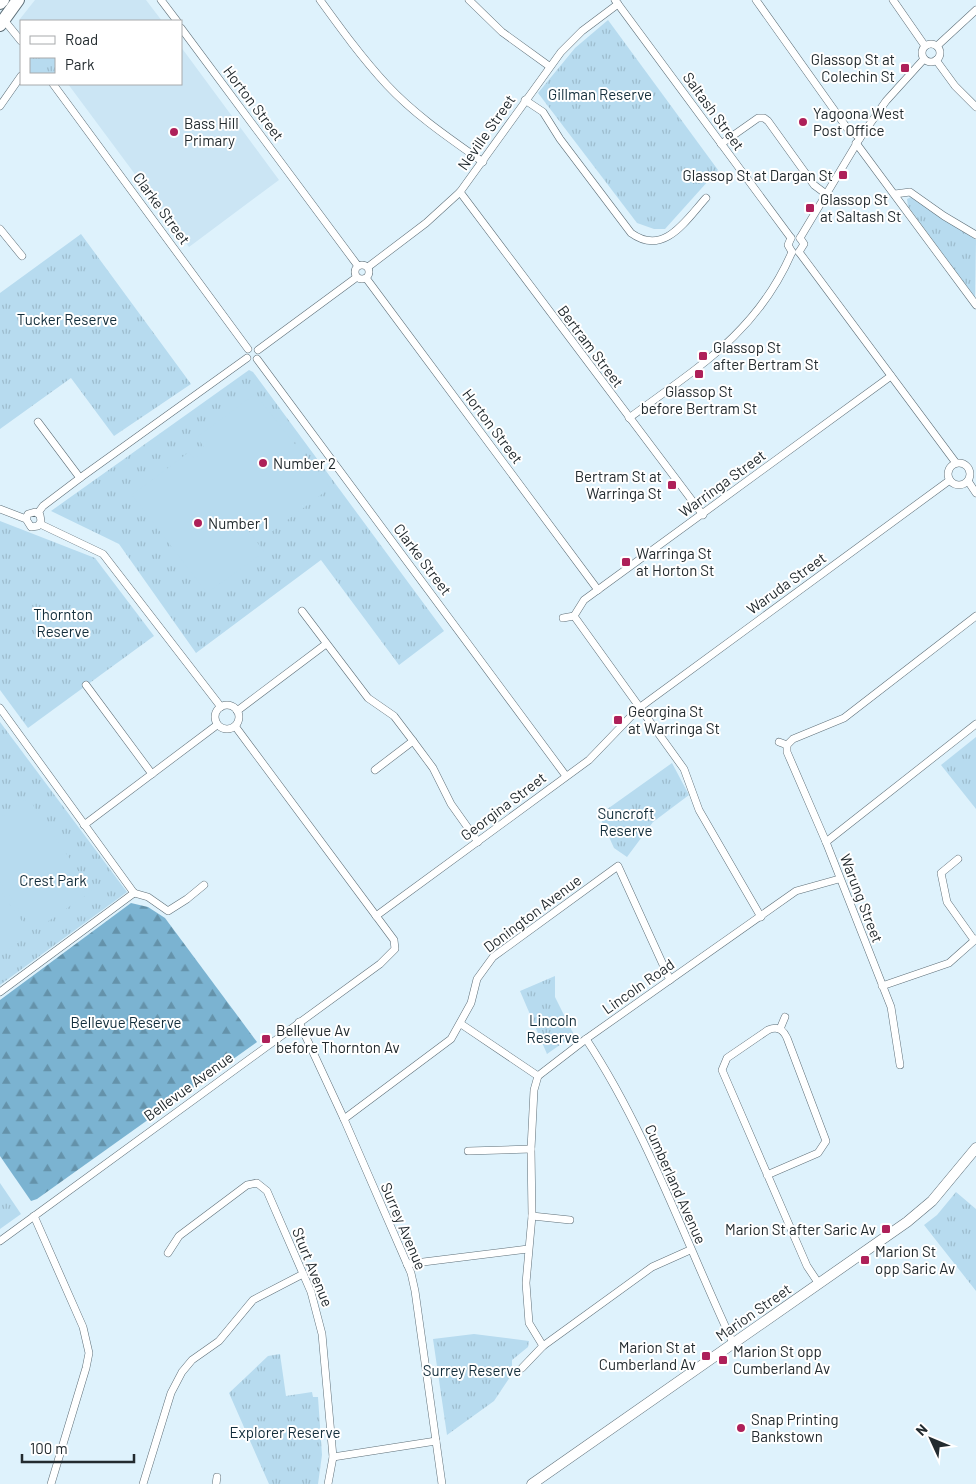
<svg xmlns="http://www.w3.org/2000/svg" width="976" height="1484" font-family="Barlow,sans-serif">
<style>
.built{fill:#cbe5f4}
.forest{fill:url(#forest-firs)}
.park{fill:url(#park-tufts)}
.garden{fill:#b7dbef}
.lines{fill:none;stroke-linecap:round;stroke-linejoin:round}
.street-casing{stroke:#5e6f78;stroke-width:8}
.secondary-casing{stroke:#5e6f78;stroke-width:11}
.highway-casing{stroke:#5e6f78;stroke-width:14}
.street{stroke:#fff;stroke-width:7}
.secondary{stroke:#fff;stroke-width:10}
.highway{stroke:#fff;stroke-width:12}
.poi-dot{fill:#ae2059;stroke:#fff;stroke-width:2}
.labels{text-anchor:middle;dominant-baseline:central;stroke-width:4;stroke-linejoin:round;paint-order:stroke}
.poi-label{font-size:15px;fill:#232b2f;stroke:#fff;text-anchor:start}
.park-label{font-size:15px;fill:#122d3b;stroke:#fff}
.street-label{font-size:15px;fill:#232b2f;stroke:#fff}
</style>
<defs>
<pattern id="forest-firs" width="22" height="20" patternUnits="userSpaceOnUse" patternTransform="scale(1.25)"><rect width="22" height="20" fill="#7bb3d1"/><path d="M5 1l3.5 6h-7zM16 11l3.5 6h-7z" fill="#6492aa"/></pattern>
<pattern id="park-tufts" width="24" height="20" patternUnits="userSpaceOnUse" patternTransform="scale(1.25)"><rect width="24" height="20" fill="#b7dbef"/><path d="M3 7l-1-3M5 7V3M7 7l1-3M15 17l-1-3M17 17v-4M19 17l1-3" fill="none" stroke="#9dbccd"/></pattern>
</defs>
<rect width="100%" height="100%" fill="#def2fc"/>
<g class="built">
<path d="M35,0H146L162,21H21L20,19Z"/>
<path d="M181,47L279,180L189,247L68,84H181Z"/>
</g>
<path class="forest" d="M131,903L148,907L165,918L257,1042L37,1199L31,1201L0,1156V1000Z"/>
<g class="park">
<path d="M608,20L718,170L665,229H654L637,223L538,93L575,48Z"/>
<path d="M911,197L976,240L975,298L908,206L907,199Z"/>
<path d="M81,234L191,384L114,436L71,378L0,429V293Z"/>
<path d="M249,370L253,372L444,631L399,665L321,560L196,653L119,544L51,511Z"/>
<path d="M0,521L95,558L154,636L28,728L0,690Z"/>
<path d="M0,722L127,892L0,985Z"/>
<path d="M976,737V809L941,765Z"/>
<path d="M672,763L689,795L653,822L627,857L614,848L599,815Z"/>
<path d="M555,976V997L574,1035L547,1054L520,991Z"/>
<path d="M0,1183L21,1214L0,1229Z"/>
<path d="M956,1192L976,1209V1291L924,1225L937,1215Z"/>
<path d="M474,1334L529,1341L528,1347L512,1360V1374L494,1401L447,1435L433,1339Z"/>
<path d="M280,1354L286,1396L312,1392L313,1397H318L322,1455L318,1484H269L229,1393L268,1356Z"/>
</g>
<g class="garden">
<path d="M255,394L330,488L270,533L261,522L249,531L264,552L207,593L132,495L189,452L194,459L206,450L197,437Z"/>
<path d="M28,798L92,891L34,931L0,882V818Z"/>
<path d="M0,890L31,934L0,955Z"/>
</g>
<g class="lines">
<g class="street-casing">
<g id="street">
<path d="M161,0L177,21"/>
<path d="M320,0C341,29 362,58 387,85C415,115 449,138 483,162"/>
<path d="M469,0L502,32L549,66"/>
<path d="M615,0L791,238"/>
<path d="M756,0L847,128L860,138"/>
<path d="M893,0L925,46"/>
<path d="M4,20L21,41"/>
<path d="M181,28L358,266"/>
<circle cx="931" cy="53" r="9"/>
<path d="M937,46L976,10"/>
<path d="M936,60L955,86L976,107"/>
<path d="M53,84L248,349"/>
<path d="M525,100L543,112L560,139L631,233C664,257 686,220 706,198"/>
<path d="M0,106L21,76"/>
<path d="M856,143L976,305"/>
<path d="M721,144L758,118H764L768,121L814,185L826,194"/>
<path d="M460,192L703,515"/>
<path d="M895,194L910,192L944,216L976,235"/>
<path d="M0,229L22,256"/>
<path d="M791,238L788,245L792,252"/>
<path d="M800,238L860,138L886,101L924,59"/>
<path d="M799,252L956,463"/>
<path d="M799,252L804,244L800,238"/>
<circle cx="362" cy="272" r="7"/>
<path d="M368,267L426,223L460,192L561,52L582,31L618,4"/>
<path d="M366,278L598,590"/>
<path d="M258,350L357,277"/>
<path d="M257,359L566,776"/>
<path d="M629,418C697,368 757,333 792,252"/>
<path d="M38,422L80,478"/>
<circle cx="959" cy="474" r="11"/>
<path d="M968,481L976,493"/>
<path d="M0,509L26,519L31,527L38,526L41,521L40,515L35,512L28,514L26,519"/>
<path d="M38,513L43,506L80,478L247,358"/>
<path d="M40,524L103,554L221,707"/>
<path d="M302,611L368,698L394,716L413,741L433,768L451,804L478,842"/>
<path d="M563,618L574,616"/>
<path d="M86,685L152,774"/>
<circle cx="227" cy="717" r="12"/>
<path d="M0,708L134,893"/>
<path d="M237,711L326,644"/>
<path d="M779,742L787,745"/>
<path d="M375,770L413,741"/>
<path d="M84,825L217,725"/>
<path d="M826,842L976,724"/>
<path d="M958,859L941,873L947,902L974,940"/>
<path d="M134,893L148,897L168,911L187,899L204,885"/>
<path d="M376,916L589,760L639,708L950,480"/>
<path d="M761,917L699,810L684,769L574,616L584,600L891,376"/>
<path d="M882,986L949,963L976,939"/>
<path d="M0,992L134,893"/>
<path d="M299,1022L344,1119L411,1273L415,1291L442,1484"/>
<path d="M461,1024L538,1076"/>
<path d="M780,1029L785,1017"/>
<path d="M586,1039C647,1131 686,1243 733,1343"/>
<path d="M900,1065L891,1007L826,842L787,752V745L793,739L844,718L976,616"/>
<path d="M344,1119L451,1039L471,1003L477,979L493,957L618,866L670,980"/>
<path d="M468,1151L531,1149"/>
<path d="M767,1175L818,1153L826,1141L787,1038C783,1029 777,1026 768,1030L727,1058L722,1070L807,1266L819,1284"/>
<path d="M34,1216L83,1327L89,1353L86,1368L51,1484"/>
<path d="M532,1216L570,1220"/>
<path d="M0,1241L380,964L395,949L394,940L235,726"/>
<path d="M168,1253L179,1236L247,1185L257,1183L267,1191L311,1292L322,1334L333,1457L328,1484"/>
<path d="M407,1264L528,1249"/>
<path d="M543,1346L529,1323L526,1283L532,1216L531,1149L534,1090L538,1076L586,1039L796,891L839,879"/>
<path d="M522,1368L543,1346L652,1267L690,1250"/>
<path d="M333,1457L436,1441"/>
<path d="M143,1484L171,1393L182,1372L192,1360L219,1341L253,1300L303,1274"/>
<path d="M216,1484L217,1477"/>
</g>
</g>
<g class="secondary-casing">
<path id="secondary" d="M532,1484L907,1222L932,1201L976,1148"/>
</g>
<g class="highway-casing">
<g id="highway">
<path d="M0,3L3,0"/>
<path d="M0,25L18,0"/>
</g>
</g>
<use href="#street" class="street"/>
<use href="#secondary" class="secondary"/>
<use href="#highway" class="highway"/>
</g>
<g class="poi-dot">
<rect x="900" y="63" width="10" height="10" rx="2.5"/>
<circle cx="803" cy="122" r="5"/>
<circle cx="174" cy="132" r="5"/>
<rect x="838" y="170" width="10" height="10" rx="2.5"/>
<rect x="805" y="203" width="10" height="10" rx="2.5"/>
<rect x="698" y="351" width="10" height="10" rx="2.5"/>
<rect x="694" y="369" width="10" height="10" rx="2.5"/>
<circle cx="263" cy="463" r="5"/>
<rect x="667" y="480" width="10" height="10" rx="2.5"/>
<circle cx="198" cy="523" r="5"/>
<rect x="621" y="557" width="10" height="10" rx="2.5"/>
<rect x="613" y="715" width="10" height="10" rx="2.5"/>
<rect x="261" y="1034" width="10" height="10" rx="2.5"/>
<rect x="881" y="1224" width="10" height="10" rx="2.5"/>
<rect x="860" y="1255" width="10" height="10" rx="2.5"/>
<rect x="701" y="1351" width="10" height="10" rx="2.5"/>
<rect x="718" y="1355" width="10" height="10" rx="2.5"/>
<circle cx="741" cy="1428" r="5"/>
</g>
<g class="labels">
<g class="poi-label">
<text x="895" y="59" text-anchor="end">Glassop St at<tspan x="895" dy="17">Colechin St</tspan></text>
<text x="813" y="113">Yagoona West<tspan x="813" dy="17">Post Office</tspan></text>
<text x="184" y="123">Bass Hill<tspan x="184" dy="17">Primary</tspan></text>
<text x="833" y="175" text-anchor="end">Glassop St at Dargan St</text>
<text x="820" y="199">Glassop St<tspan x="820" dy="17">at Saltash St</tspan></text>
<text x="713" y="347">Glassop St<tspan x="713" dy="17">after Bertram St</tspan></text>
<text x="699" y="391" text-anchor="middle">Glassop St<tspan x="699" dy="17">before Bertram St</tspan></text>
<text x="273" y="463">Number 2</text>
<text x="662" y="476" text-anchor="end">Bertram St at<tspan x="662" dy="17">Warringa St</tspan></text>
<text x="208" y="523">Number 1</text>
<text x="636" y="553">Warringa St<tspan x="636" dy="17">at Horton St</tspan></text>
<text x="628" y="711">Georgina St<tspan x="628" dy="17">at Warringa St</tspan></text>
<text x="276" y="1030">Bellevue Av<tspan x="276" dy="17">before Thornton Av</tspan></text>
<text x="876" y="1229" text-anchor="end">Marion St after Saric Av</text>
<text x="875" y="1251">Marion St<tspan x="875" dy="17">opp Saric Av</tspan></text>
<text x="696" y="1347" text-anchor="end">Marion St at<tspan x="696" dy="17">Cumberland Av</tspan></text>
<text x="733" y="1351">Marion St opp<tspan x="733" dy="17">Cumberland Av</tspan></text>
<text x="751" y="1419">Snap Printing<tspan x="751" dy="17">Bankstown</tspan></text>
</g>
<g class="park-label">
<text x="600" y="94">Gillman Reserve</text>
<text x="67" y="319">Tucker Reserve</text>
<text x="63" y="614">Thornton<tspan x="63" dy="17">Reserve</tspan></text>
<text x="626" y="813">Suncroft<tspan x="626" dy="17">Reserve</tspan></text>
<text x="53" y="880">Crest Park</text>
<text x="553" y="1020">Lincoln<tspan x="553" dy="17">Reserve</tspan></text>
<text x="126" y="1022">Bellevue Reserve</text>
<text x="472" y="1370">Surrey Reserve</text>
<text x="285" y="1432">Explorer Reserve</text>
</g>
<g class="street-label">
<text transform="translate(254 103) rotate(53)">Horton Street</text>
<text transform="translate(714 111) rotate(54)">Saltash Street</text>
<text transform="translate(486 132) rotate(-55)">Neville Street</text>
<text transform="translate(162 208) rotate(54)">Clarke Street</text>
<text transform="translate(591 346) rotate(53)">Bertram Street</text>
<text transform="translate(493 426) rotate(53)">Horton Street</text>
<text transform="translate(722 483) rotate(-36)">Warringa Street</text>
<text transform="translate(423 559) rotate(53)">Clarke Street</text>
<text transform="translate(786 583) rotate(-36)">Waruda Street</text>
<text transform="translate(503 806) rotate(-37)">Georgina Street</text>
<text transform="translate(862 898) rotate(69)">Warung Street</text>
<text transform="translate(532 913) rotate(-37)">Donington Avenue</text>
<text transform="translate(638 986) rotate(-35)">Lincoln Road</text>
<text transform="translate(188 1086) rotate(-36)">Bellevue Avenue</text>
<text transform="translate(676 1184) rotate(66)">Cumberland Avenue</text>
<text transform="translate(404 1226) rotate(67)">Surrey Avenue</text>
<text transform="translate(313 1267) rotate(68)">Sturt Avenue</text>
<text transform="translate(753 1312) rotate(-35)">Marion Street</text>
</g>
</g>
<rect x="20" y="20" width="162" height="65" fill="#ffffff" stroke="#a7aaac"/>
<rect x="30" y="36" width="25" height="8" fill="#ffffff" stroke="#a7aaac"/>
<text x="65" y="45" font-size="15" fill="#232b2f">Road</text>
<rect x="30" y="58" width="25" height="15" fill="url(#park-tufts)" stroke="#a7aaac"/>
<text x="65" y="70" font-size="15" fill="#232b2f">Park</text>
<g transform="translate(931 1439) rotate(314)" stroke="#ffffff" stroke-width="4" paint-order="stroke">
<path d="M0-4L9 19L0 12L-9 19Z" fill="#232b2f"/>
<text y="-8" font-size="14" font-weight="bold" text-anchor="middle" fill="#232b2f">N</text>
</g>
<path d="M22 1454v8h112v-8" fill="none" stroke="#232b2f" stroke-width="2.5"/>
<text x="30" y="1454" font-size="15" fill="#232b2f" stroke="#ffffff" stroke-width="4" paint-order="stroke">100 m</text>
</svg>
